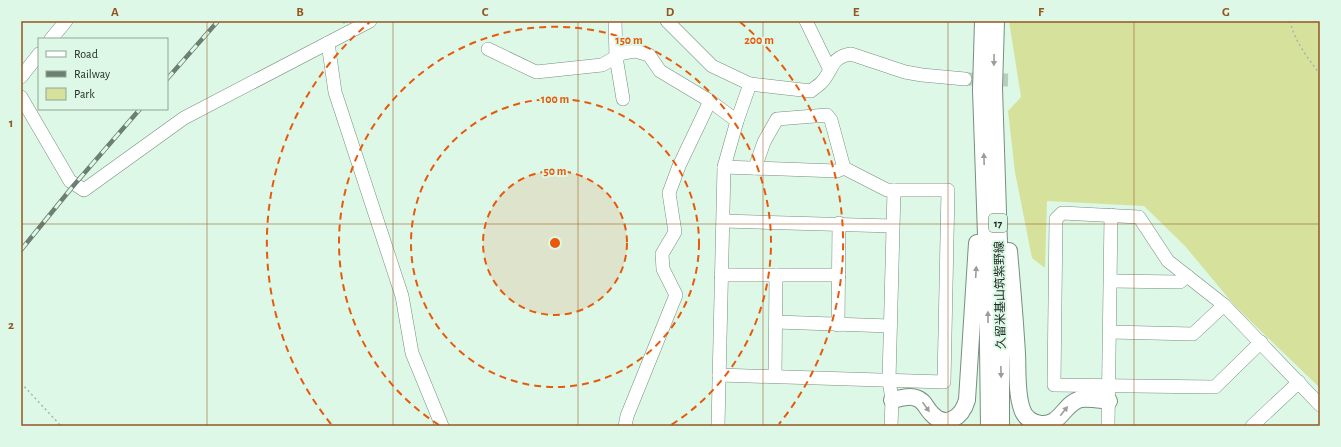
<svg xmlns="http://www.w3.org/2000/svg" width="1341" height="447" font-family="'Alegreya Sans','Noto Sans JP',sans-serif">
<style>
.green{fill:#d6e19b}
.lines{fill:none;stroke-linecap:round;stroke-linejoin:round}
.stream{stroke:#3ee3e5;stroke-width:3}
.minor-tunnel{stroke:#b7cebf;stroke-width:13;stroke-dasharray:13 6;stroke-linecap:butt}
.minor-casing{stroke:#778f7f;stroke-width:14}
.major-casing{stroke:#778f7f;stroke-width:18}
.path{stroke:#a2b8a9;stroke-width:1.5;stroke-dasharray:2 3;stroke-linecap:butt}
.minor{stroke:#fff;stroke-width:13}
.major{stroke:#fff;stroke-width:16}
.rail-casing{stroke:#6d7e73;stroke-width:4.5}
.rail{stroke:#ddf8e6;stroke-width:3;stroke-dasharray:9;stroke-linecap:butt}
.oneway{fill:#9a9e9b}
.grid{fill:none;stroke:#955520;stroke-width:1;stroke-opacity:0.55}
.ring{fill:none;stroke:#e8590c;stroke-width:2;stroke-dasharray:7 5}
.labels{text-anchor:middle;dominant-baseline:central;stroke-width:4;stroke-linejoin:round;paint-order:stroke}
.shield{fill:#ddf8e6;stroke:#57665c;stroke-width:1}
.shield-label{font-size:11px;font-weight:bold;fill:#1e2821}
.street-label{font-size:12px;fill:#1e2821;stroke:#ddf8e6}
.centre{fill:#e8590c;stroke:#ddf8e6;stroke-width:2}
.ring-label{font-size:12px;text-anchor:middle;font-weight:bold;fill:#e8590c;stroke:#ddf8e6;stroke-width:4;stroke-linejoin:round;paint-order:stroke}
.neatline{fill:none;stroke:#955520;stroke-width:1.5}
.grid-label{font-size:13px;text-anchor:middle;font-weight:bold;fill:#955520}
</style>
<rect width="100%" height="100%" fill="#ddf8e6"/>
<path class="green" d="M1009,21H1320V388L1235,306L1185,246L1144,206L1047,201L1045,268L1032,258L1015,172L1008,111L1021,97Z"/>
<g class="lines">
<path class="stream" d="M344,22V21"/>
<path class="minor-tunnel" d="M965,79L1008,80"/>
<g class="minor-casing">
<g id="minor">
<path d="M615,21L616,57L623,99"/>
<path d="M667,21L712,66L750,84L811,91C814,88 818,86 821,83C833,71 830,57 851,54L905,72L922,75L965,79"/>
<path d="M806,21L829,68"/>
<path d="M51,39L66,21"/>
<path d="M328,43L335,92L402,296L412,353L442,426"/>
<path d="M488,49L536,72L602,65L623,53L635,51L649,55L660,71L710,101L737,121"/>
<path d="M21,77L39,54"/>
<path d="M21,97L70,181L84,190L184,118L370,21"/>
<path d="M755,168L764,142L777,119L827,115L831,120L844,168"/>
<path d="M724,221L892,226"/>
<path d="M721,275H839"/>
<path d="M1111,281L1180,282L1187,276"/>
<path d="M776,322L890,326"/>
<path d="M838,325L839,223"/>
<path d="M1110,332L1193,334L1224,305"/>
<path d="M1261,342L1215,387L1054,385L1056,219L1062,213L1139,217L1168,261L1224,305L1320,405"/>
<path d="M719,375L944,382L948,190H887L844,168L837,171L724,167"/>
<path d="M775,376L776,275"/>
<path d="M625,426L627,416L676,295L663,269L662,254L675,232L669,193L679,166L710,101"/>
<path d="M718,426L724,167L737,121L750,84"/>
<path d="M891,426L892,400L889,380L894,190"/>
<path d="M1108,426L1111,215"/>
<path d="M1252,426L1299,382"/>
</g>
</g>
<g class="major-casing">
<g id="major">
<path d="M983,21L981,90L987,264L989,426"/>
<path d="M996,21L994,88L1001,305V426"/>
<path d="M1009,251C1012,285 1015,319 1017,354C1018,371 1016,392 1022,409C1024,417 1033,424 1042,424C1061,425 1064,403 1081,399C1090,398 1100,400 1109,401"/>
<path d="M892,400C898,399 910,395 916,398C924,400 926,408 931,413C946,430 962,417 967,400L977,243"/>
</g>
</g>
<g class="path">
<path d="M1290,21C1295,42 1307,57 1320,74"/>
<path d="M21,383L61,426"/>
</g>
<use href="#minor" class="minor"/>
<use href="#major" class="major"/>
<g class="rail-casing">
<g id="rail">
<path d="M167,79L218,21"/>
<path d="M21,250L74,185L140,109"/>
</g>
</g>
<use href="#rail" class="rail"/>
</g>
<defs><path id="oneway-solid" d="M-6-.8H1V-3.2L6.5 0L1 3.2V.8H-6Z"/></defs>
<g class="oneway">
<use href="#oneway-solid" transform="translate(994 60) rotate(91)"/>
<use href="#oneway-solid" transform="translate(984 159) rotate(-92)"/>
<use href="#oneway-solid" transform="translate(976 272) rotate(-87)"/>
<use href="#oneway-solid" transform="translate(988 317) rotate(-91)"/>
<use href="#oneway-solid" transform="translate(1001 372) rotate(89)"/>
<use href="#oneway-solid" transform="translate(926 407) rotate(55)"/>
<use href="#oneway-solid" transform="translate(1064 411) rotate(-52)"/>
</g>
<path class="grid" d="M207,21V426M393,21V426M578,21V426M763,21V426M948,21V426M1134,21V426M21,224H1320"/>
<circle cx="555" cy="243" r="72" fill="#e8590c" fill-opacity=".12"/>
<g class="ring">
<circle cx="555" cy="243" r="72"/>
<circle cx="555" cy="243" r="144"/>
<path d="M439 425A216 216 0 1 1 671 425"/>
<path d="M331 424A288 288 0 0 1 370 22M740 22A288 288 0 0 1 779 424"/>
</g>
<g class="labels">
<rect class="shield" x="989" y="214" width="18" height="18" rx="3"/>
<g class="shield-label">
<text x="998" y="223">17</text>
</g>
<g class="street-label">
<text transform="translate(1000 295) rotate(-91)">久留米基山筑紫野線</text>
</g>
</g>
<circle cx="555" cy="243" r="6" class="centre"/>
<g class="ring-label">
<text x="759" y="44">200 m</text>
<text x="629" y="44">150 m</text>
<text x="555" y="103">100 m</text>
<text x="555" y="175">50 m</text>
</g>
<rect width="1341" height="447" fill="none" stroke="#ddf8e6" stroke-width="44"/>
<rect x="38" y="38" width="130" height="72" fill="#ddf8e6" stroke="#91a597"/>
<rect x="46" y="51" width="20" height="6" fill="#ffffff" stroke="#91a597"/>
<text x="74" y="58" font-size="12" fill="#1e2821">Road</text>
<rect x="46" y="71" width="20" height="6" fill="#6d7e73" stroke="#91a597"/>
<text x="74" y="78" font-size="12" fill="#1e2821">Railway</text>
<rect x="46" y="88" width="20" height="12" fill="#d6e19b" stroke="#91a597"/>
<text x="74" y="98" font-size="12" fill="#1e2821">Park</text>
<rect x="22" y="22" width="1297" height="403" class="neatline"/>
<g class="grid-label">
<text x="115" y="16">A</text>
<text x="300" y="16">B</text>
<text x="485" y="16">C</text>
<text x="670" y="16">D</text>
<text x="856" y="16">E</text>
<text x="1041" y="16">F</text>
<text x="1226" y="16">G</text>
<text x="11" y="127">1</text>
<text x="11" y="329">2</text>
</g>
</svg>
